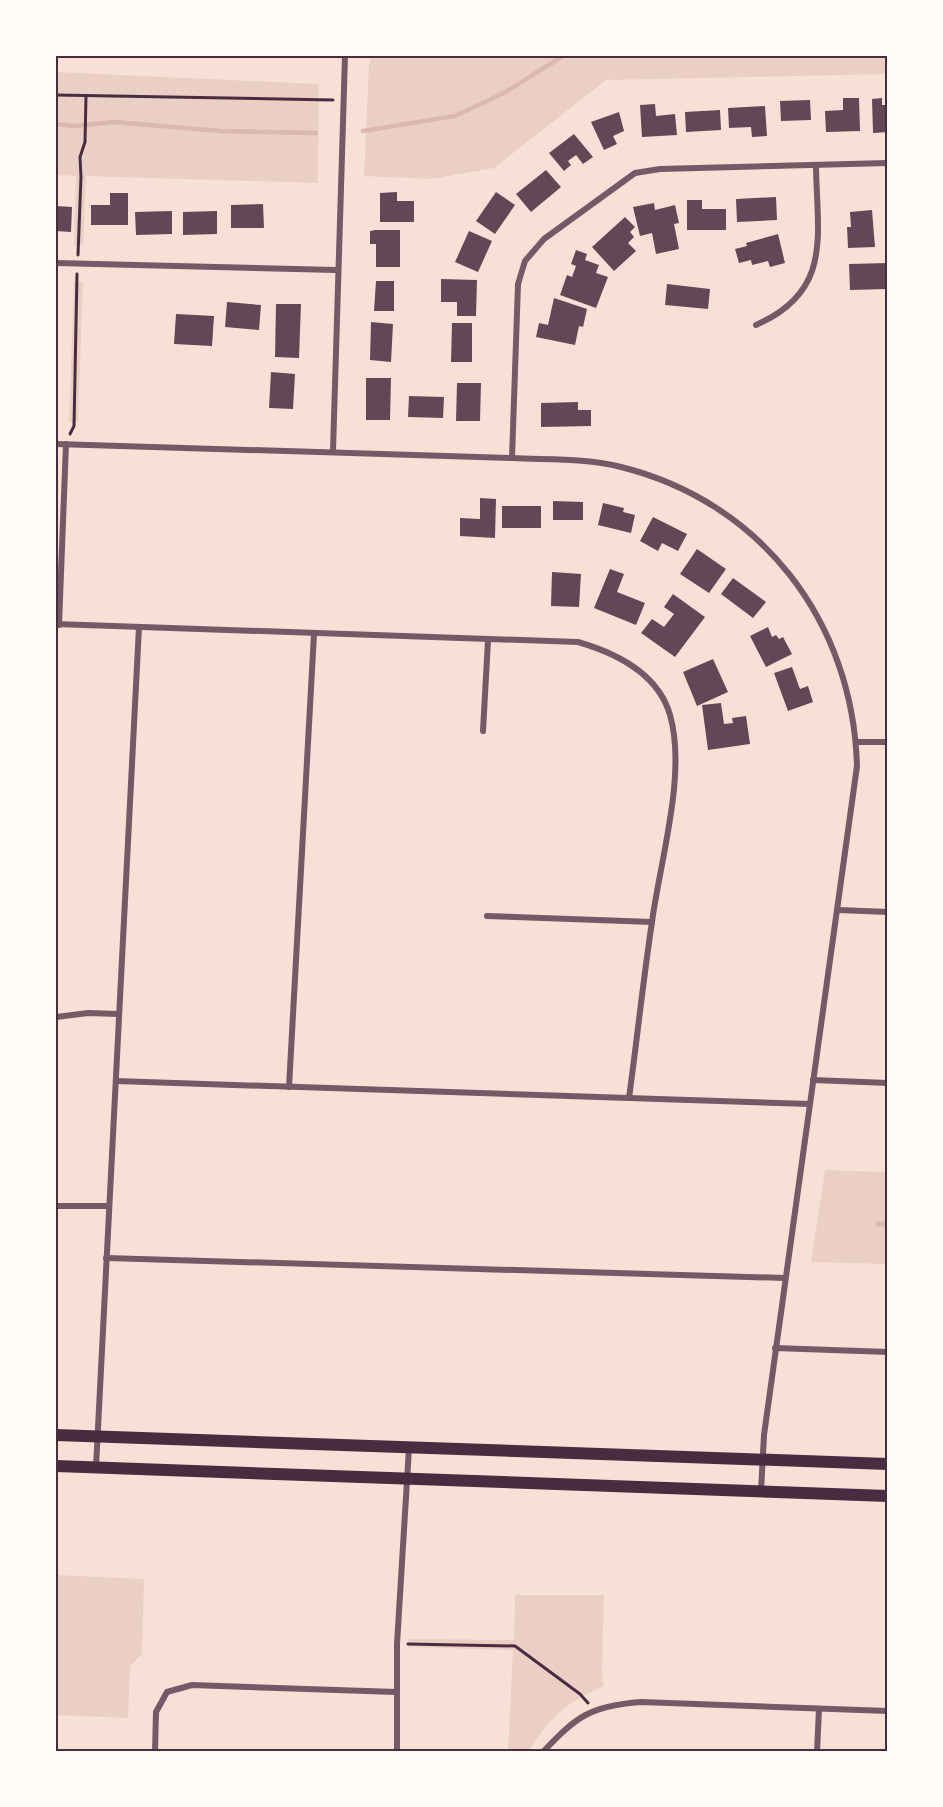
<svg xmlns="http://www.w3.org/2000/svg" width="943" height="1807" font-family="Arial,sans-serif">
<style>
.green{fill:#ebcfc5}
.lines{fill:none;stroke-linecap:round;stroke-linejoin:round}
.stream{stroke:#dcb8b0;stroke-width:4.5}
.building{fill:#644757}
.path{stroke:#4a2c40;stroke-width:3}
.minor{stroke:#755966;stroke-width:6}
.secondary{stroke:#4a2c40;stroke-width:12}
.neatline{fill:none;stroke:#4a2c40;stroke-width:2}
</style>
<rect width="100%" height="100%" fill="#f7e1d7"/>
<g class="green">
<path d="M372,56H887L888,74L606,80L494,168L431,179L364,176L369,64Z"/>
<path d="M56,72L319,84L318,183L86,176L83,245H74L76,176L56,175Z"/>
<path d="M74,281L83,282L78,422H69Z"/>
<path d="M825,1170L887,1172V1264L811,1262Z"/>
<path d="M56,1575L144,1579L142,1654L130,1666L128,1718L56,1715Z"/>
<path d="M515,1595H604L602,1674L604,1686C565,1704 552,1714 529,1751H508L513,1650L408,1647L409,1639L514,1640Z"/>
</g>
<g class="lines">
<g class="stream">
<path d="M56,124L74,126L114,122L221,131L316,133"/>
<path d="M363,131L455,116L504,93L563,56"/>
<path d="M878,1224H888"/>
</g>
</g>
<g class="building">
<path d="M843,98H859L860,131L826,132L825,111L843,110Z"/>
<path d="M882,98V105H888V132L873,133L872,99Z"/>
<path d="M810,100L811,120L781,121L780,101Z"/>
<path d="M655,104L656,116L675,114L677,135L642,137L640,105Z"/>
<path d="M765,106L767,136L752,137L751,127L729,128L728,108Z"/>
<path d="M720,110L721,130L686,132L685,112Z"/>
<path d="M619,112L624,131L613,136L617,144L604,150L591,122Z"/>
<path d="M574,134L593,157L583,164L576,155L568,161L571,165L564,171L549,153Z"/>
<path d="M546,170L561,187L531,212L516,194Z"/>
<path d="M397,192V201H414V222H380V193Z"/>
<path d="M496,192L515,205L495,234L476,221Z"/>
<path d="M110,193H128V225H91V205H110Z"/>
<path d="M776,197L777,220L737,222L736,199Z"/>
<path d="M687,200H702V209H726V230H687Z"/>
<path d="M654,203L655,210L675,205L679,223L674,224L679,249L656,254L652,233L640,236L633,207Z"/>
<path d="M263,204L264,228H231V205Z"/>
<path d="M56,206L72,207L71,232L56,231Z"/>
<path d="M872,210L875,247L848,248L847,227H851L850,212Z"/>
<path d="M172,211V234L136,235L135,212Z"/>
<path d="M217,211V234L183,235V212Z"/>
<path d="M625,217L635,227L630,232L634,237L628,243L636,251L614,271L592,247Z"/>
<path d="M375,230H400V267H376V244H370V231Z"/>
<path d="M469,231L492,241L478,272L455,262Z"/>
<path d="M778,234L785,263L770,267L768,261L752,265L751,260L739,263L735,249L747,246L746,243Z"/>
<path d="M576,250L587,254L585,260L599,265L596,273L608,277L596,308L560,295L567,275L572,277L576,266L571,264Z"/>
<path d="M888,263V289L850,290L849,264Z"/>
<path d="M441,279L477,280L476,316H457V302H441Z"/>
<path d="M376,281H394V311H374Z"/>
<path d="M667,284L710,289L708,309L665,305Z"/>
<path d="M554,298L587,309L583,327L579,326L575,345L536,337L539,323L548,325Z"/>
<path d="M227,302L261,305L259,330L225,327Z"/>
<path d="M276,304H301L299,358L275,357Z"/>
<path d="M176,314L214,316L212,346L174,344Z"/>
<path d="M371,322L393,324L391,362L370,360Z"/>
<path d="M452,323H472V362H451Z"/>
<path d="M271,372L295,374L293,409L269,408Z"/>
<path d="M366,378H391L390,420H366Z"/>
<path d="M457,383H481L480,421H456Z"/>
<path d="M409,396L444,397L443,418L408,417Z"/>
<path d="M578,402V410H591V426L541,427V403Z"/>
<path d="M480,498L496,499L495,538L460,536V518L480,519Z"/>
<path d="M553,501L583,502V520H553Z"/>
<path d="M603,503L624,508L623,512L635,515L631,533L598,525Z"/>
<rect x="502" y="506" width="39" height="22"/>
<path d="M653,517L687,534L678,551L662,543L658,551L640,541Z"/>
<path d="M697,549L726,569L709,593L680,574Z"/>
<path d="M610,569L624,574L617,592L645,603L636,625L594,608Z"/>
<path d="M552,572L581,574L579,607L551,606Z"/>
<path d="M733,578L766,602L753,618L721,594Z"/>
<path d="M673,594L705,617L675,657L641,633L652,619L664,627L674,614L664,607Z"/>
<path d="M768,627L772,637L776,635L779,639L783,637L792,654L766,667L750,636Z"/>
<path d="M713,659L728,692L697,706L683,672Z"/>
<path d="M792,667L800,689L808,686L813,702L788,711L774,673Z"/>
<path d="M721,703L724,724L733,723L732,718L746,716L750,744L708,750L702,705Z"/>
</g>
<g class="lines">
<g class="path">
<path d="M56,95L333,100"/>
<path d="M78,255L81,177L80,157L85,142L86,96"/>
<path d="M70,434L74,426L77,274"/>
<path d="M408,1644L515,1646L580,1694L588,1703"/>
</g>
<g class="minor">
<path d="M56,263L336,270"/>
<path d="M756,325C833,291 817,236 816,166"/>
<path d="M56,444L512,458C547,460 586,458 621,467C762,502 853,622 857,766L764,1435L761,1491"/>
<path d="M333,451L345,56"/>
<path d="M512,458L518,284L525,261L544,239L635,173L660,169L888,163"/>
<path d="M56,624L578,642C616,653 658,673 670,715C687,774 660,861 652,922C643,981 637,1040 629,1098"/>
<path d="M59,625L66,444"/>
<path d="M483,731L488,640"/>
<path d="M856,742H888"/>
<path d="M838,910L888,912"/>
<path d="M487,916L652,922"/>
<path d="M56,1017L88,1013L118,1014"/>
<path d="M813,1080L888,1083"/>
<path d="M116,1081L810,1104"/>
<path d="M289,1087L314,634"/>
<path d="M56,1206H107"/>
<path d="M106,1258L785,1278"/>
<path d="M775,1348L888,1352"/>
<path d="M96,1467C109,1187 124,907 139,627"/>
<path d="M155,1752L156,1712L167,1692L192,1685L396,1692"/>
<path d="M397,1752V1644L409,1448"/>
<path d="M543,1752C577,1716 590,1706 641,1702L888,1711"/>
<path d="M817,1752L819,1709"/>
</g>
<g class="secondary">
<path d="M56,1435L888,1464"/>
<path d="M56,1466L888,1496"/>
</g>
</g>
<rect width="943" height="1807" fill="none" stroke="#fffaf5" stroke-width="114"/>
<rect x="57" y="57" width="829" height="1693" class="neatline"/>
</svg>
